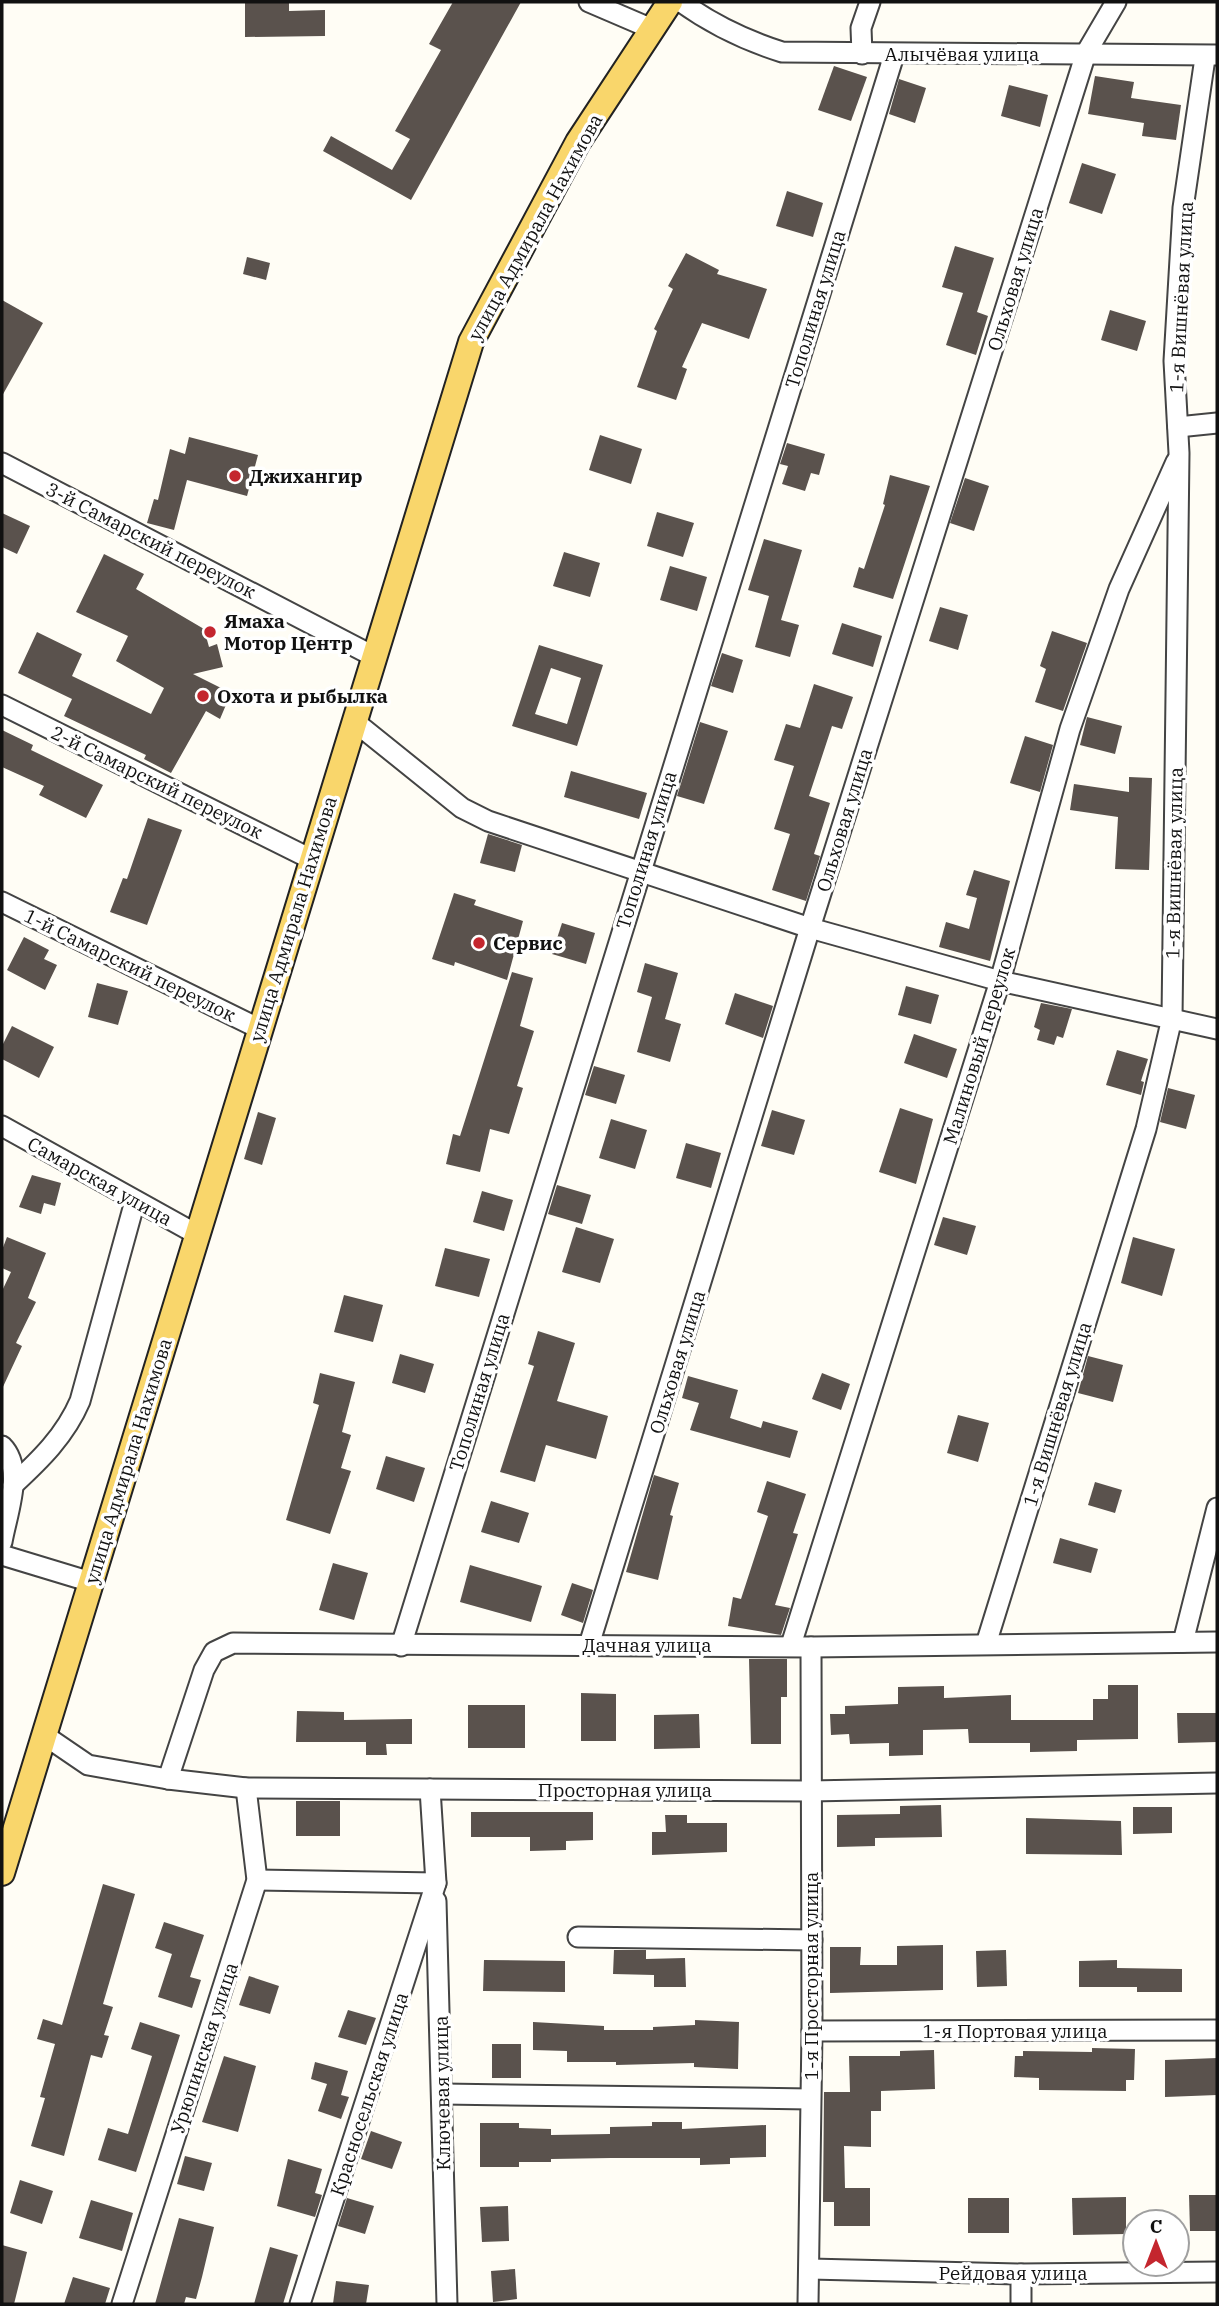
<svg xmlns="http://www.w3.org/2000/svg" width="1219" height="2306" font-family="'IBM Plex Serif',serif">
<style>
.building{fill:#5a524d;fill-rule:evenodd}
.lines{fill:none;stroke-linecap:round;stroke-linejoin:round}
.minor-casing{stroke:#444;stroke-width:23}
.major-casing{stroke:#222;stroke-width:28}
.minor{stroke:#fff;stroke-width:19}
.major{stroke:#f9d66b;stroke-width:24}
.poi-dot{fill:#c4262e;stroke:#fff;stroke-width:2.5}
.labels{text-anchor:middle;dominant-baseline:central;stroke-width:7;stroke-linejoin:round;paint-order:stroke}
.street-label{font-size:19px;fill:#111;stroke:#fff}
.poi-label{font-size:19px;font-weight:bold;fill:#111;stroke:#fff;text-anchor:start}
</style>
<rect width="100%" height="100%" fill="#fffdf5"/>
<g class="building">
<path d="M245,2H289V11L325,10V36L245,37Z"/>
<path d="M453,2H521L411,200L323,151L331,136L392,170L410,139L395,131L441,50L429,44Z"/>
<path d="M834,66L867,77L851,121L818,110Z"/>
<path d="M1095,76L1134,82L1131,98L1181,105L1176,140L1142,136L1144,123L1088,114Z"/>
<path d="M899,79L926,88L915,123L889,114Z"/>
<path d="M1009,85L1048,95L1040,127L1001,116Z"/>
<path d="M1082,163L1116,174L1102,214L1069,203Z"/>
<path d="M787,191L823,203L813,237L776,226Z"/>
<path d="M955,246L994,258L977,312L988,316L976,355L946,345L963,293L942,287Z"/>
<path d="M686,253L719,270L717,274L767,289L749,339L702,323L682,367L687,369L676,400L637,387L657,331L654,329L673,289L668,286Z"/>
<path d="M247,257L270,263L266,280L243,274Z"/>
<path d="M2,300L43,323L2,396Z"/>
<path d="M1110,310L1146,321L1137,351L1101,340Z"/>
<path d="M600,435L642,449L631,484L589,470Z"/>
<path d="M189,437L258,455L247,496L187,480L174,530L147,523L154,499L158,500L170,449L185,454Z"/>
<path d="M787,443L825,454L819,475L811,473L805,491L782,484L788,466L780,464Z"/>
<path d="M890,475L930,486L893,599L853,587L859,567L864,569L885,505L883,504Z"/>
<path d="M965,478L989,486L974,531L950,523Z"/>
<path d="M657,512L694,523L683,557L647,546Z"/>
<path d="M2,513L30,526L17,554L2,547Z"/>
<path d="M764,539L802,550L781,620L799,625L790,657L755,647L769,596L748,590Z"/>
<path d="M564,552L600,563L590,597L553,586Z"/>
<path d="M104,554L144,574L136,589L204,629L209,647L217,644L223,667L193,674L231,693L220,719L206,711L171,773L144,759L146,755L64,716L72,699L18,673L37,632L82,654L72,676L151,714L164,688L116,661L128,636L76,612Z"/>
<path d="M670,566L707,577L697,611L660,600Z"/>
<path d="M940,607L968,615L958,650L929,641Z"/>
<path d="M842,623L882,636L873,667L832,654Z"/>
<path d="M1052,631L1087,643L1063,711L1035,702L1046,669L1040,666Z"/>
<path d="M539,645L603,665L577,746L512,726ZM551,668L581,678L567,724L535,714Z"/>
<path d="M722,653L743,660L733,693L711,686Z"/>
<path d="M814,684L853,697L842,729L832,726L809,796L830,803L814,854L820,856L806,901L772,890L790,834L774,829L794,766L774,760L786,724L800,728Z"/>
<path d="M1087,717L1122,726L1115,754L1080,745Z"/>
<path d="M700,722L728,731L704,804L677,796Z"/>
<path d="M2,730L33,745L31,750L103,785L86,818L39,795L44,786L2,767Z"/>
<path d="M1025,736L1053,745L1040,792L1010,783Z"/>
<path d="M571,771L647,793L639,819L564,797Z"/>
<path d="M1129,777L1152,778L1149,870L1115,869L1118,817L1070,810L1074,784L1129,792Z"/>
<path d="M148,818L182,830L147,925L110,912L123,878L127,879Z"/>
<path d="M488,834L522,845L515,872L480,863Z"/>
<path d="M974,870L1010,881L990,961L939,947L946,922L969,929L977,898L966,895Z"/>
<path d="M454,893L476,900L474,905L523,921L507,980L455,962L454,966L432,959Z"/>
<path d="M562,923L595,933L586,964L552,954Z"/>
<path d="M24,937L49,950L44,959L57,965L45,990L7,970Z"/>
<path d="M645,963L678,973L665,1019L681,1024L670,1062L637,1052L652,997L637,992Z"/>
<path d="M512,972L533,978L520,1026L534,1031L517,1086L523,1088L509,1134L490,1129L480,1172L446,1164L453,1134L460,1136Z"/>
<path d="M97,983L128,991L118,1025L88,1017Z"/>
<path d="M906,986L939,995L931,1024L898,1015Z"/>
<path d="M735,993L773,1006L763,1038L725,1024Z"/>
<path d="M1041,1003L1072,1009L1063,1038L1057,1036L1054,1045L1037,1040L1040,1030L1034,1027Z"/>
<path d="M12,1026L54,1047L39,1078L2,1059V1046Z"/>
<path d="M914,1034L957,1049L947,1078L904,1063Z"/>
<path d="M1117,1050L1148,1059L1141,1081L1144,1082L1141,1095L1106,1085Z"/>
<path d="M594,1066L625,1075L616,1104L585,1095Z"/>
<path d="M1168,1088L1195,1095L1186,1129L1160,1122Z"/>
<path d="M900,1108L933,1119L916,1184L879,1172Z"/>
<path d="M772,1110L805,1120L794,1155L761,1146Z"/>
<path d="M258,1112L276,1118L262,1165L244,1159Z"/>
<path d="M611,1119L647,1130L635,1169L599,1158Z"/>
<path d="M686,1143L721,1153L711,1188L676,1178Z"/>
<path d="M32,1175L61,1183L55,1206L44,1203L41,1214L19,1207Z"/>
<path d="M557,1185L591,1195L582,1224L548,1214Z"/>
<path d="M482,1191L513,1200L504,1231L473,1222Z"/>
<path d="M943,1217L976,1226L967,1255L934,1245Z"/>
<path d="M576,1227L614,1239L600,1283L562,1272Z"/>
<path d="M7,1237L46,1253L28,1298L36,1302L16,1343L22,1346L2,1389V1291L11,1272L2,1268V1250Z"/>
<path d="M1133,1237L1175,1249L1162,1296L1121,1283Z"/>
<path d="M445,1248L490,1259L479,1297L435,1286Z"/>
<path d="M344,1295L383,1305L373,1342L334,1332Z"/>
<path d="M538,1331L575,1343L557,1401L608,1416L596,1459L546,1445L535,1482L500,1472L534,1366L528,1364Z"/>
<path d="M400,1354L434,1364L425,1393L392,1383Z"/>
<path d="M1088,1356L1123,1365L1113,1402L1078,1393Z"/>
<path d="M320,1373L355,1382L342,1432L351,1435L341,1468L351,1471L330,1534L286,1520L319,1405L313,1403Z"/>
<path d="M822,1373L850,1384L841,1410L812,1399Z"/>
<path d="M688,1376L738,1390L730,1418L761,1428L763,1421L798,1431L790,1458L690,1430L699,1403L682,1398Z"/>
<path d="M958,1415L989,1423L978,1462L947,1453Z"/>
<path d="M386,1456L425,1468L414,1502L376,1489Z"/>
<path d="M654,1475L679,1483L670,1515L673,1516L658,1580L626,1572Z"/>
<path d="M767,1481L806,1494L793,1533L798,1534L775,1605L790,1608L781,1635L728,1626L733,1597L741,1599L768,1516L757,1512Z"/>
<path d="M1095,1482L1122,1490L1115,1513L1088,1505Z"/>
<path d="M491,1501L529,1513L519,1543L481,1532Z"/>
<path d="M1060,1538L1098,1549L1091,1573L1053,1563Z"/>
<path d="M333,1563L368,1573L354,1620L319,1610Z"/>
<path d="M470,1565L542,1586L531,1622L460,1602Z"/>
<path d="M572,1583L593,1590L583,1623L561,1615Z"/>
<path d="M749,1659H787V1697H781V1744H751Z"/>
<path d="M1108,1685H1138V1739L1077,1740V1751L1030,1752V1743H969L968,1729L923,1730V1755L889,1756V1743L850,1744L849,1734L831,1735L830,1714H845V1706L898,1704V1687L944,1686V1698L1011,1695V1720H1093V1699H1108Z"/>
<path d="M581,1693L616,1694V1741H581Z"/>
<rect x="468" y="1705" width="57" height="43"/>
<path d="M297,1711L344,1712V1720L412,1719V1744H386L387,1755H366V1742H296Z"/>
<path d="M1177,1713H1217V1742L1178,1743Z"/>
<path d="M699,1714L700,1748L654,1749V1715Z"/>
<rect x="296" y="1801" width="44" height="35"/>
<path d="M941,1805L942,1837L875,1838V1846L837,1847V1815L900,1814V1806Z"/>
<path d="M1133,1807H1172V1833L1133,1834Z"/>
<path d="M471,1812H593V1840L566,1841V1850L530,1851V1837H471Z"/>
<path d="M665,1815H687V1823H727V1852L652,1855V1832H666Z"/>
<path d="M1026,1818L1121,1821L1122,1855L1026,1854Z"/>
<path d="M103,1884L135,1894L103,2004L113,2007L104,2035L109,2036L102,2058L91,2055L64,2156L31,2146L45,2098L40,2097L55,2044L37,2039L43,2019L62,2025Z"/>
<path d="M164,1922L204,1935L190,1977L201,1980L192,2008L158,1997L172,1954L155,1948Z"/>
<path d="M943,1945V1990L830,1993V1947H861L860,1965H897V1946Z"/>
<path d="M614,1950H646V1959L685,1958L686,1987H654V1975L613,1974Z"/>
<path d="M1006,1950L1007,1986L977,1987L976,1951Z"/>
<path d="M484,1960L565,1961V1992L483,1991Z"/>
<path d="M1117,1960V1968L1182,1969V1992H1137V1987H1079V1961Z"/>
<path d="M249,1976L279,1986L270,2014L239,2005Z"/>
<path d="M348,2010L376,2018L366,2045L338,2037Z"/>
<path d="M695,2020L739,2022L738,2069L694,2067V2063L616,2065V2062H567V2051L533,2050V2022L604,2026V2030H653V2027L695,2025Z"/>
<path d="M140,2022L180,2035L136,2172L98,2160L108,2128L128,2134L152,2056L131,2049Z"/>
<rect x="492" y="2044" width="29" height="34"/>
<path d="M1092,2048L1135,2049L1134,2080H1126V2091L1039,2090V2078L1014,2077L1015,2056H1023V2051L1092,2052Z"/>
<path d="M934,2050L935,2089L881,2091V2111H871V2147L844,2146L845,2188H870V2226H834V2202H823L824,2092H850L849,2056H900V2051Z"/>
<path d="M224,2056L256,2066L238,2132L202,2122Z"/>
<path d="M1217,2058V2095L1165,2097V2060Z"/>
<path d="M315,2062L348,2071L341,2095L349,2097L341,2119L318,2111L327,2084L311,2079Z"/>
<path d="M652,2122H682V2129L766,2125V2157L730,2158V2164L700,2165V2158H611L551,2159V2162H519V2167H480V2123H519V2128L551,2129V2135L610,2134V2127L652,2126Z"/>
<path d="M371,2131L402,2142L392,2169L361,2159Z"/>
<path d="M185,2156L212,2163L204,2191L177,2184Z"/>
<path d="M288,2159L322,2169L315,2193L322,2195L315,2217L277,2206Z"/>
<path d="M20,2180L53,2191L42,2224L10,2213Z"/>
<path d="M1189,2195H1217V2231H1190Z"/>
<path d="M1126,2197V2234L1073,2235L1072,2198Z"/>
<path d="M347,2198L374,2206L365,2234L338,2226Z"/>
<rect x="968" y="2198" width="41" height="35"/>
<path d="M91,2200L133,2213L122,2251L79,2238Z"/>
<path d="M508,2206L509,2241L482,2242L480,2207Z"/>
<path d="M179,2218L214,2227L202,2277L196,2299L186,2297L184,2304H155Z"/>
<path d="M2,2245L27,2252L14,2304H2Z"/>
<path d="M270,2247L298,2255L283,2304H254Z"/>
<path d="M515,2269L517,2299L493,2302L491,2271Z"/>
<path d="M73,2277L110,2288L105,2304H64Z"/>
<path d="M336,2281L369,2285L366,2304H333Z"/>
</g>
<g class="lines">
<g class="minor-casing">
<g id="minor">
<path d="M589,2L652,29"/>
<path d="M681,2C713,25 744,40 782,52L1216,55"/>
<path d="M862,54L861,28L870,2"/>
<path d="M1178,427L1217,423"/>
<path d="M2,463L375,657"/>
<path d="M2,705L313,860"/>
<path d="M355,722L462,808L488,821L810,928L1000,981L1217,1029"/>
<path d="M2,902L258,1028"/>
<path d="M2,1126L198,1235"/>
<path d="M2,1446C25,1469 7,1513 2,1542"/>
<path d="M13,1485C40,1460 65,1436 80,1401L135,1201"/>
<path d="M2,1555L91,1582"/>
<path d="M1183,1642L1217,1508"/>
<path d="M986,1644L1146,1129L1172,1018L1179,453L1174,361L1183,208L1205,58"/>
<path d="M589,1645L810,928L1086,53L1116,2"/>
<path d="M791,1645L1000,981L1070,729L1119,589L1176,462"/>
<path d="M401,1646L894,55"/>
<path d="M44,1735L88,1765L168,1779L246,1788L810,1791L1217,1783"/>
<path d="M168,1779L204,1670L214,1652L233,1643L811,1647L1217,1642"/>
<path d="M257,1880L436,1883L430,1789"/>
<path d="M436,1901L447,2304"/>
<path d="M578,1937L812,1940"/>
<path d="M812,2031L1217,2030"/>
<path d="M443,2094L810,2099"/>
<path d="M810,2269L1021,2274L1217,2272"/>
<path d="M122,2304L257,1880L246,1788"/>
<path d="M300,2304L436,1883"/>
<path d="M808,2304L812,2031L811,1647"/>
<path d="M1021,2304V2274"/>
</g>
</g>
<g class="major-casing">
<path id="major" d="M2,1873L471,342L578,142L670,2"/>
</g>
<use href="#minor" class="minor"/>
<use href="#major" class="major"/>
</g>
<g class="poi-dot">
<circle cx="235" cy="476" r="7"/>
<circle cx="210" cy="632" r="7"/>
<circle cx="203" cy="696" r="7"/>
<circle cx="479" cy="943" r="7"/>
</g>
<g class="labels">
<g class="street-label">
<text x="962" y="54">Алычёвая улица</text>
<text transform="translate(535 227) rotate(-61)">улица Адмирала Нахимова</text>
<text transform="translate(1015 279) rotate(-73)">Ольховая улица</text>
<text transform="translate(1181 297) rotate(-87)">1-я Вишнёвая улица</text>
<text transform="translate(815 309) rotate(-73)">Тополиная улица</text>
<text transform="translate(151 540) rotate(27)">3-й Самарский переулок</text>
<text transform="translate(157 782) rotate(26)">2-й Самарский переулок</text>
<text transform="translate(844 820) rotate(-73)">Ольховая улица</text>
<text transform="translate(646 850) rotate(-73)">Тополиная улица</text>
<text transform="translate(1174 863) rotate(-89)">1-я Вишнёвая улица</text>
<text transform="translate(293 919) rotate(-73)">улица Адмирала Нахимова</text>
<text transform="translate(130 965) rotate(26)">1-й Самарский переулок</text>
<text transform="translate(979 1046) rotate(-73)">Малиновый переулок</text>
<text transform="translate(100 1181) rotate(29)">Самарская улица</text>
<text transform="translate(677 1362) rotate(-73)">Ольховая улица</text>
<text transform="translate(479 1392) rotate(-73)">Тополиная улица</text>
<text transform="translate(1057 1414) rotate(-73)">1-я Вишнёвая улица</text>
<text transform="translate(128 1461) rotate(-73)">улица Адмирала Нахимова</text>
<text x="647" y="1645">Дачная улица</text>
<text x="625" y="1790">Просторная улица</text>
<text transform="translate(811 1976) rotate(-90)">1-я Просторная улица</text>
<text x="1015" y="2031">1-я Портовая улица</text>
<text transform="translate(204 2048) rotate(-72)">Урюпинская улица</text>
<text transform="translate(442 2093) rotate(-91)">Ключевая улица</text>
<text transform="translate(369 2094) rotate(-72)">Красносельская улица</text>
<text x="1013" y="2273">Рейдовая улица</text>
</g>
<g class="poi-label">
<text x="249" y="476">Джихангир</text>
<text x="224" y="621">Ямаха<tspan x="224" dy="22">Мотор Центр</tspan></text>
<text x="217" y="696">Охота и рыбылка</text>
<text x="493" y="943">Сервис</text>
</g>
</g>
<rect width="1219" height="2306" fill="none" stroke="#111111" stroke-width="7"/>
<g transform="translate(1156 2243)"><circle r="33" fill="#ffffff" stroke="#a0a0a0" stroke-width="2"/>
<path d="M0-5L12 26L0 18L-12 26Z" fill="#c4262e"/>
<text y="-10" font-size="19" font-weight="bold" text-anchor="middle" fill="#111111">С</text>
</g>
</svg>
